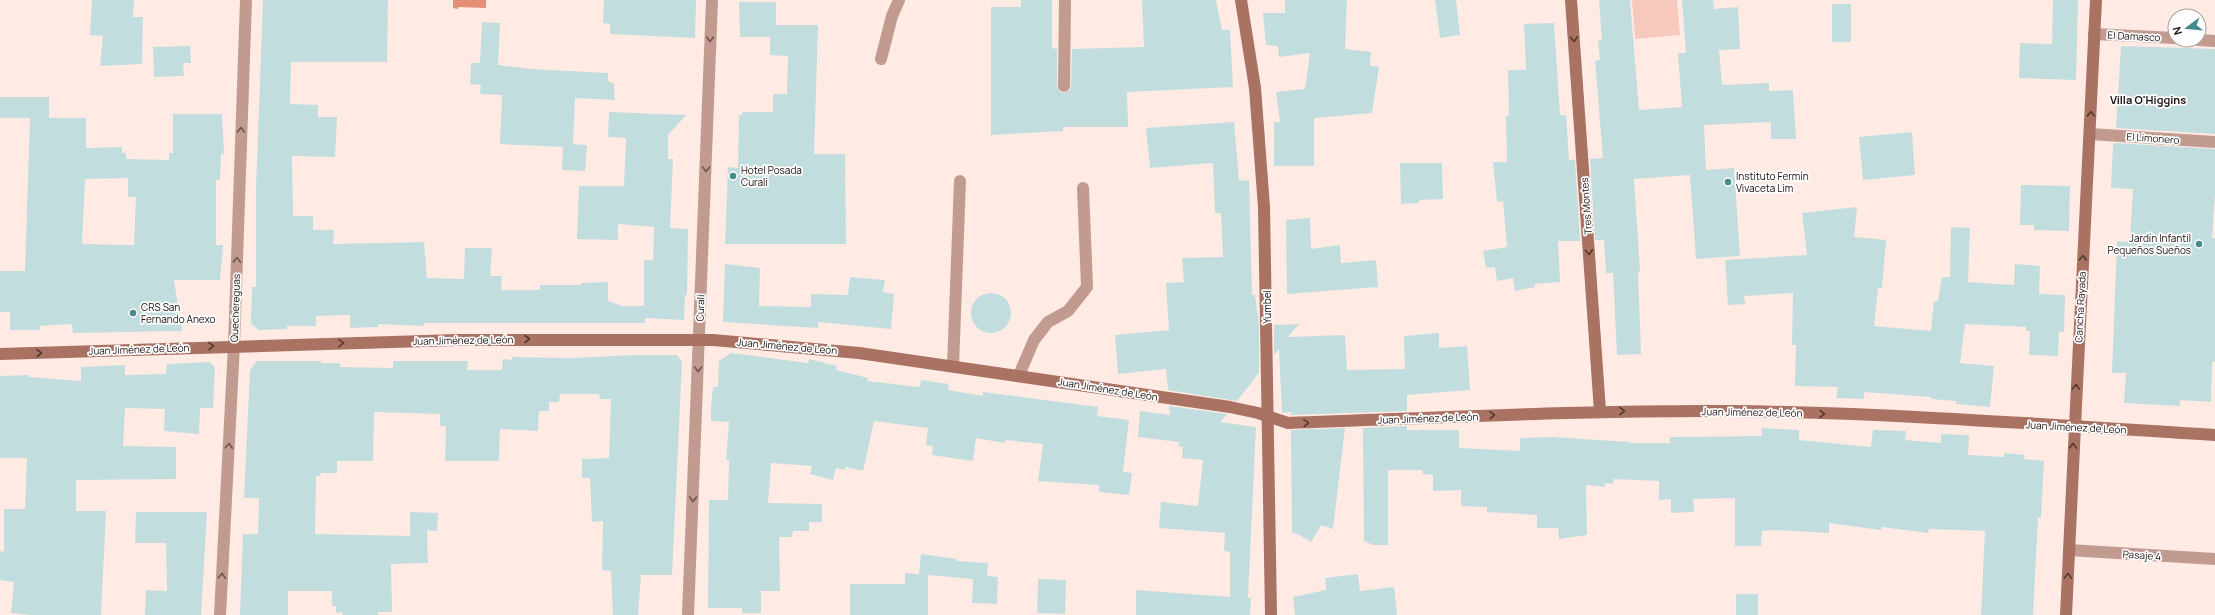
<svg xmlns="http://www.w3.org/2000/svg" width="2215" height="615" font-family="Manrope,sans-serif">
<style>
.green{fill:#f6c9bc}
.water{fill:#e48f76}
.building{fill:#c2ddde;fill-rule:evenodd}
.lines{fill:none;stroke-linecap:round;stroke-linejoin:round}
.lane{stroke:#c29b90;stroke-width:12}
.street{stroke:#c29b90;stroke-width:12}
.secondary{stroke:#a97262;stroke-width:12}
.oneway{stroke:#6e5650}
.oneway2{stroke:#533830}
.poi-dot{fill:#448c8d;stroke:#fdfdfd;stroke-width:1.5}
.labels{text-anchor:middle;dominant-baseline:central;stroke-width:3.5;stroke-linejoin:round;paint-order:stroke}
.street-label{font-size:10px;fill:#1a110f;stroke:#fdfdfd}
.poi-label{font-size:10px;fill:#1a110f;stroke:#fdfdfd;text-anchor:start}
.neighbourhood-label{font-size:11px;font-weight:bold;fill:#1a110f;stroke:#fdfdfd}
</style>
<rect width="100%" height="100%" fill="#ffeae4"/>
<path class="green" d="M1632,0H1677L1680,35L1635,39Z"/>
<path class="water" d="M453,0H486V8L458,7V9L453,8Z"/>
<g class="building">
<path d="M92,0H134L133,17H143L142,64L100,66L103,36L90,35Z"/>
<path d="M263,0H388L387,62H291L290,104L318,105V117H337L335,157L292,156L293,216H313V230H334L333,244L424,242L427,278L464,279L465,248H492L490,276H502L501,290H540V285H581V283L608,282V301L622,306H644V260H653L654,227L618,224V240L577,239L579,186H624L626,138L608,137L609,112L686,115L668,135V159H673L670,228L688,229L687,295H685L684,320L645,318V323H424V326L378,324V327L350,328V315L316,316V326H287V329L259,330L251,324L252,287H256V188Z"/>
<path d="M604,0H696L695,38L610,34V24L603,23Z"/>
<path d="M1021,0H1052V48L1057,49V86L1060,92L1064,93L1070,90L1071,86L1072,49L1144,47L1142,0H1216L1222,30H1230L1233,87L1127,92L1128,127H1063V131L991,135V7H1021Z"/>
<path d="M1285,0H1347L1345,49L1371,52L1370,66L1379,67L1372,113L1314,118V166H1274V122H1280L1276,92L1305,89L1310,53L1279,57L1278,46L1266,45L1263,13H1285Z"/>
<path d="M1435,0H1456L1460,35L1440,38Z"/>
<path d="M1599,0H1630L1639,110L1682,107L1678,53H1686L1682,0H1713L1714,9L1738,7L1740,49L1719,50L1722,85L1769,83V91L1793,90L1796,139H1771V122L1704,125L1706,170L1734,168L1740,256L1696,259L1690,175L1634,179L1640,271L1638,272L1641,354L1617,355L1613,273H1606L1604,240H1595L1590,159L1603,158L1595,61L1600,60L1598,41L1602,40Z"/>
<path d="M2053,0H2078L2076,80L2019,78L2020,43L2052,44Z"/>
<path d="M739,2H776V25H818L814,154H845L846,244H725L728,167L738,168L739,115H742V112H773V94H787L788,56L770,55V37H740Z"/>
<rect x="1832" y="4" width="19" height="38"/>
<path d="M482,22L500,23L498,65L531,69L608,73V81L614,84L615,100L575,98L573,144L587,145L585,171L562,170L563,147L500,144L502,95L480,94L481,85L470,84L471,63H480Z"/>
<path d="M1554,23L1560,115H1566L1569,160H1575L1580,241H1558L1560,282L1534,284L1535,287L1515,291L1513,278L1497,281L1495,267L1486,268L1483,251L1507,247L1503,201L1497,202L1493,162H1507L1506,116H1509L1508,70H1526L1524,24Z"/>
<path d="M190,46L191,63H183L184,76L154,77L153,47Z"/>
<path d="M2121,46L2215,49V134L2116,128Z"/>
<path d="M0,97H49V118H86V148L122,147V153H126V159L169,160V153H173V114H222L224,154H221L220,180H216V245H223L220,280H174L182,331L73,333L72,324L40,326V330H10V312H0V271H25L30,118H0ZM128,178V197H136L134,245L82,244L85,179Z"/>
<path d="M1234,122L1239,181L1249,180L1252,295H1255L1259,325V373L1237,401L1168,390L1166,369L1118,374L1115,335L1169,330L1166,283L1184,282L1182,258L1223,257L1221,213H1215L1213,163L1150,168L1146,128Z"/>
<path d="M1912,132L1915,175L1863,180L1859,137Z"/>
<path d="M2115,143L2215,149V194L2212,238H2215V362H2212L2211,402L2180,400V406L2124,403L2126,373H2112L2117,241L2130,242L2133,189L2111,188L2113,145Z"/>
<path d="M1400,163H1442L1443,199L1419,200V203L1401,204Z"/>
<path d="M2021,185L2070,186L2069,231L2034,230V225H2020Z"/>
<path d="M1857,207L1854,237L1886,240L1882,288H1878L1874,326L1931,331L1934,301H1938L1941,282L1942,277H1950L1951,227L1970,228L1968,282L2014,285L2015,264L2040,266L2039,294L2065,295L2064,332H2059L2058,356L2029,355L2030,331H2026V327L1965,324L1960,363L1994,366L1990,407L1956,404V401L1931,399V397L1864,392V399L1836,398L1838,387L1795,386L1796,345H1792L1793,293L1744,296L1745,304L1728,305L1725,260L1807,255L1802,213Z"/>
<path d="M1310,218L1311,249L1340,245L1341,263L1376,260L1378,287L1287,294L1286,220Z"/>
<path d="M725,264L760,268L759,306L811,307V294L848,295L850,277L885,280L883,292L894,294L891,329L818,322V328L723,322Z"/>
<circle cx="991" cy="313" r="20"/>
<path d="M1299,324L1288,337L1345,335L1347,370L1405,369L1404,336L1439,333V348L1467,346L1470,390L1407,395V411L1291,415V412L1282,413L1279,349L1274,355V325Z"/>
<path d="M731,353L808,363L809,359L837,366L836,370L868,378L867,381L920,387L921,380L949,384L948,390L983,396V392L1098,407L1097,416L1129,420L1123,472L1132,473L1129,495L1099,492V485L1038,481L1043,444L1005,440V443L976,438L973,461L932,455L933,446L926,445L928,428L874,421L863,471L846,467L845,470L836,468L833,480L810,474L812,466L771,463L768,503L822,504V522H809V531H793L792,537H779L780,591H761V613H742V608H708L709,500H728L729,460H726L729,422L711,421V407L713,387H718L719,361Z"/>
<path d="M635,355H677L682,362L672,575H641L638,615H613L611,571L602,570L603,521L592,522L590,478H582V459L609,458L611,399H600L599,394H560L559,402H549V411H539L538,431L500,429L499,461H445L446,426H440V414L374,412L373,461H337V473H320L321,476H316L315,534L410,536V512L438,513L437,531L427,530L428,563L391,564L392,612H378V615H343L342,612L336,613V606H332V591H288V615H240L243,534H258L259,498H244L250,370L257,361H321V363H340V367L393,368V361H468L467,370H502L503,359L512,360V357L571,358Z"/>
<path d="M210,362L215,368L213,408H200L199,434L164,431L165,409L125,408L123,446L176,447V479L76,480V511H106L101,615H33L11,613L14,582L0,580V551L4,552V509H25L27,458H0V376L29,375V377L81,381V367L125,365V375L166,374L167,364Z"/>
<path d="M1169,406L1227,414L1220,422L1256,427L1248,598H1251L1250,615H1136V590L1230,597V552L1224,551L1225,533L1159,528L1161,502L1198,506L1203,460L1182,458L1183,447L1178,446L1179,442L1138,437L1140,411L1170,415Z"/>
<path d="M1407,426V430H1459V448L1520,451V438L1552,437L1630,442V443H1670V437L1762,436V428L1799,430V440L1871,447L1873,430L1906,431L1905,440L1941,443V434L1969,435L1968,455L2004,457V453L2025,455L2024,459L2044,461L2041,518H2038L2033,615H1981L1985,531L1929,529L1928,533L1882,527L1881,530L1829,523V533L1775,530L1762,531L1761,546H1735V498L1693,499L1694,512L1671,513V499L1659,500V481L1614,479L1613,484L1605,483V487L1586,485L1587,535L1559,539L1558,528H1537V515L1487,512V507L1461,506V490L1433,491V475L1423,474L1422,470H1388V545H1373L1364,541L1363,428Z"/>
<path d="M1345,428L1333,529L1321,525L1311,542L1298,534L1292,533L1291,430Z"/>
<path d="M136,512H207L201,615H145L146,590L167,591L166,543H135Z"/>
<path d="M921,554L957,559V561L988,563L987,576L998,577L997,604L972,603L973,579L928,575V615H850V584H905V573L927,575L919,574Z"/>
<path d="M1358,574L1360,591L1394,587L1397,615H1295L1293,597L1326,590L1325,578Z"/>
<path d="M1038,579L1066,580L1065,614L1037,613Z"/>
<rect x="1736" y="594" width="22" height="21"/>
</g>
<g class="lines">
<g class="lane">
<path d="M881,59L892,16L899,0"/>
<path d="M953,366L960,181"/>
<path d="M1019,375L1034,340L1048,322L1068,311L1087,287L1083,188"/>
</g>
<g class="street">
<path d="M2094,34L2175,38"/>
<path d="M2199,40L2215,41"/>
<path d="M1064,86L1065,0"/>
<path d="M2090,134L2215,142"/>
<path d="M2069,550L2215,559"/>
<path d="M220,615L234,345L246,0"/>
<path d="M688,615L712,0"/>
</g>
<g class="secondary">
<path d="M1241,0L1255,88L1264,207L1271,615"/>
<path d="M1571,0L1600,411"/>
<path d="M0,354L457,340H713L859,353L1230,407L1258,413L1288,423C1436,418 1583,410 1731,411C1892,413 2054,425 2215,435"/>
<path d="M2066,615C2076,410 2085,205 2096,0"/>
</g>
</g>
<defs><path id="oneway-chevron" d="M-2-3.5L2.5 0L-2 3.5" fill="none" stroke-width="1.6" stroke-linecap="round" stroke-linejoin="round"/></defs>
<g class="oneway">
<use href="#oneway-chevron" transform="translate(710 39) rotate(92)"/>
<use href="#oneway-chevron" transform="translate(241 130) rotate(-88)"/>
<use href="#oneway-chevron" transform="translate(706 169) rotate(92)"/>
<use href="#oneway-chevron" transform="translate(237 260) rotate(-88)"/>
<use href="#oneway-chevron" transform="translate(698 369) rotate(92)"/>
<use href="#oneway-chevron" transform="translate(229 446) rotate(-87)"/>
<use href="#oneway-chevron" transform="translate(693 499) rotate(92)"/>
<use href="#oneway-chevron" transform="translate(222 576) rotate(-87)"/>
</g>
<g class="oneway2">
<use href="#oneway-chevron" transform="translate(1574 39) rotate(86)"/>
<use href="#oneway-chevron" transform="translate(2091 114) rotate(-88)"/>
<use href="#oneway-chevron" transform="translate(1589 252) rotate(86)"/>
<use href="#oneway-chevron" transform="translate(2083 258) rotate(-87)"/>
<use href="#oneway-chevron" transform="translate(527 339)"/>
<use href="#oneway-chevron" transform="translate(341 343) rotate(-1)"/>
<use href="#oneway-chevron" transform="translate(211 346) rotate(-2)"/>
<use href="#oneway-chevron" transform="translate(39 353) rotate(-3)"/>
<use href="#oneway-chevron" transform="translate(2076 387) rotate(-87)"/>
<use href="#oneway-chevron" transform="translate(1622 411) rotate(-1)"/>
<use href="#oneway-chevron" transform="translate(1822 414) rotate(2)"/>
<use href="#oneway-chevron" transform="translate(1492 415) rotate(-2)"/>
<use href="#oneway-chevron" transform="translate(1306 423) rotate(-2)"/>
<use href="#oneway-chevron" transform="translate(2073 446) rotate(-88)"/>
<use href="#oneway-chevron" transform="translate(2068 576) rotate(-87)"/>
</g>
<g class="poi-dot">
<circle cx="733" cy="176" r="4"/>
<circle cx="1728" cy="182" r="4"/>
<circle cx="2199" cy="244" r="4"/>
<circle cx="133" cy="313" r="4"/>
</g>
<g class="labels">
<g class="street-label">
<text transform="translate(2134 36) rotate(3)">El Damasco</text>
<text transform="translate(2153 138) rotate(4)">El Limonero</text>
<text transform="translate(1586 206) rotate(-94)">Tres Montes</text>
<text transform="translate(1267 307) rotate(-90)">Yumbel</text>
<text transform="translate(2080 307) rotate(-87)">Cancha Rayada</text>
<text transform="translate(235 308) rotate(-88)">Quechereguas</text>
<text transform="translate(700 308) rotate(-88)">Curalí</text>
<text transform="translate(463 340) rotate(-1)">Juan Jiménez de León</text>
<text transform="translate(787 346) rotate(5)">Juan Jiménez de León</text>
<text transform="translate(139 349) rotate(-2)">Juan Jiménez de León</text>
<text transform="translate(1108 389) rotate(9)">Juan Jiménez de León</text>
<text transform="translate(1752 412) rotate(1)">Juan Jiménez de León</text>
<text transform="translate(1428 418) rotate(-2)">Juan Jiménez de León</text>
<text transform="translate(2076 427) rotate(3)">Juan Jiménez de León</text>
<text transform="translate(2142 555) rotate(4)">Pasaje 4</text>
</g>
<g class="poi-label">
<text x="741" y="170">Hotel Posada<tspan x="741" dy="12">Curali</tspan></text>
<text x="1736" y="176">Instituto Fermín<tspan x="1736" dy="12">Vivaceta Lim</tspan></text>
<text x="2191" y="238" text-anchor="end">Jardín Infantil<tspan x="2191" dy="12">Pequeños Sueños</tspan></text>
<text x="141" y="307">CRS San<tspan x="141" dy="12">Fernando Anexo</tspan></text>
</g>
<g class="neighbourhood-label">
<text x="2148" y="99">Villa O'Higgins</text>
</g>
</g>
<g transform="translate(2187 28) rotate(254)"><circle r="19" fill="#fdfdfd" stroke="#a29f9e"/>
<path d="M0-3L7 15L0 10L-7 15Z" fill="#448c8d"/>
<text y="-6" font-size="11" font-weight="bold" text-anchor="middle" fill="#1a110f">N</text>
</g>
</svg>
